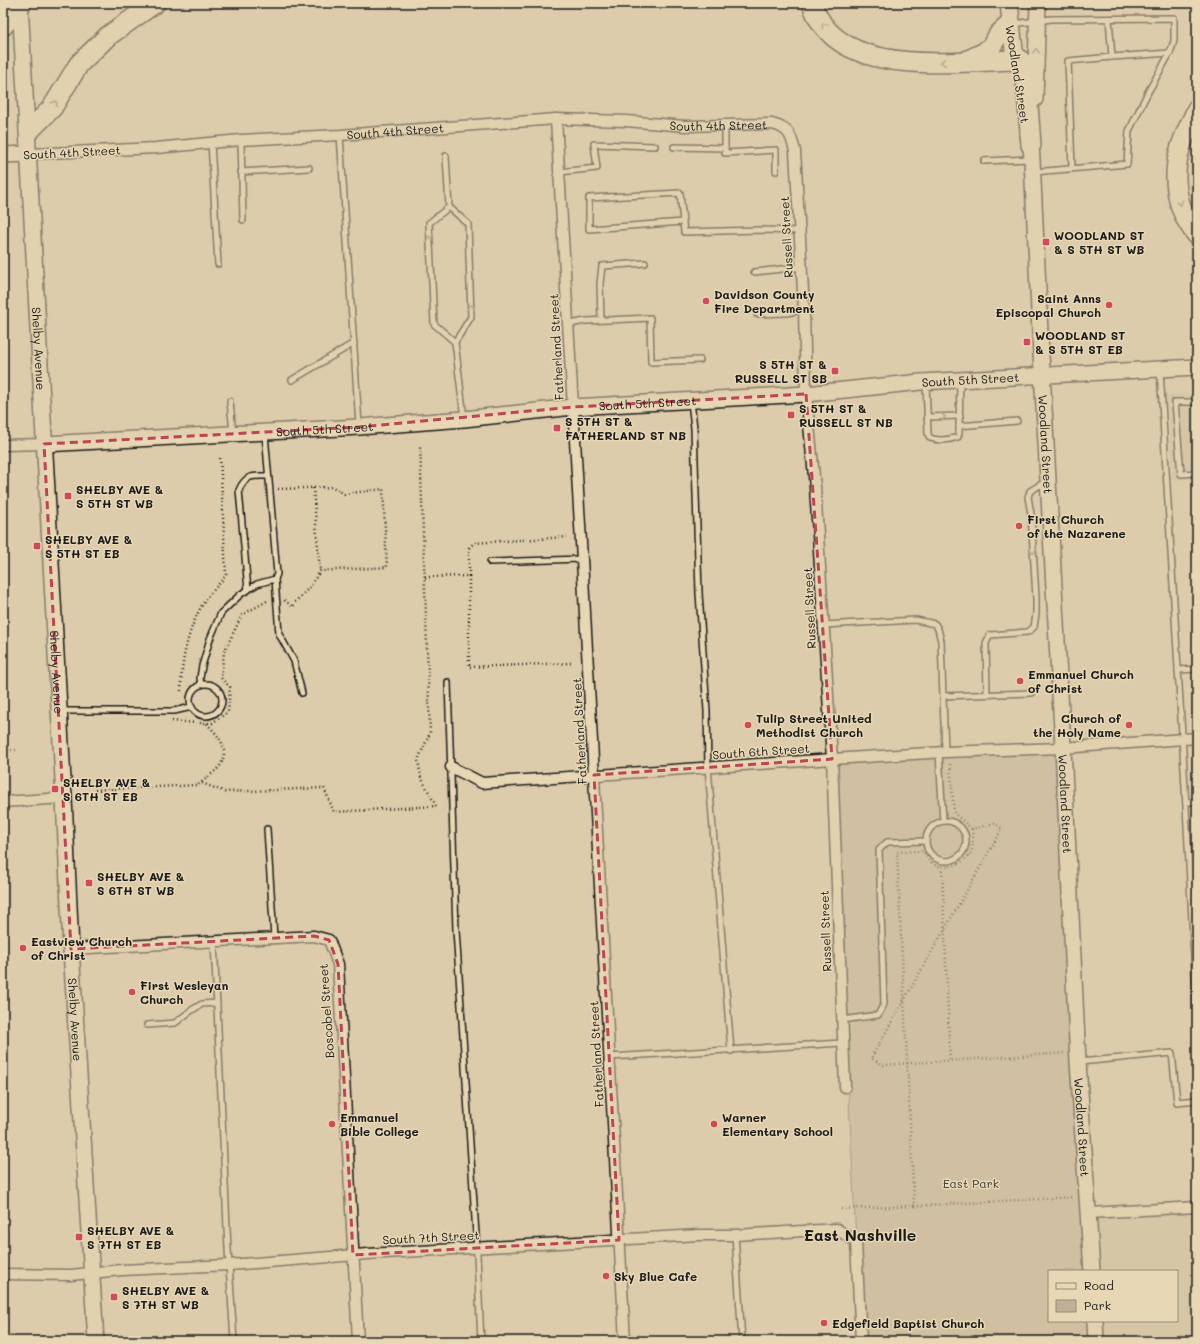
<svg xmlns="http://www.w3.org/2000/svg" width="1200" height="1344" font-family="Mali,sans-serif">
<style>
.built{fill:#cdbea0}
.green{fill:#c0b196;stroke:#6e6659}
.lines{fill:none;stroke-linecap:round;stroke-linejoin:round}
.lane-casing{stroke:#1c1c1c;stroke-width:8}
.street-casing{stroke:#1c1c1c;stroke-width:13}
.secondary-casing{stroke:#1c1c1c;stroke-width:18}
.primary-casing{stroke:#1c1c1c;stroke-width:20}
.highway-casing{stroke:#1c1c1c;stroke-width:22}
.path{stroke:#1c1c1c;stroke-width:2.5;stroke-dasharray:1 3;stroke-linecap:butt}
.lane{stroke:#e8d7b4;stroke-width:5}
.street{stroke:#e8d7b4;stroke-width:10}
.secondary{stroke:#e8d7b4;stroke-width:15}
.primary{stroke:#e8d7b4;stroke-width:17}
.highway{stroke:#e8d7b4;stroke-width:19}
.oneway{stroke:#8c8370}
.marked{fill:none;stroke:#bf4455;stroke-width:3;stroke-dasharray:8 5;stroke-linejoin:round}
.poi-dot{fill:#d1495b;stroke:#e8d7b4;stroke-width:1.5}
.labels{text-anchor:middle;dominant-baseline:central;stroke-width:3;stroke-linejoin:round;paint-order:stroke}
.street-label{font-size:12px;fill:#1c1c1c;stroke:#e8d7b4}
.poi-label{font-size:12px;font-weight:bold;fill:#1c1c1c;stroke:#e8d7b4;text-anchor:start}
.park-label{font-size:12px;fill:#45413a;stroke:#e8d7b4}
.district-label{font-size:16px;font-weight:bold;fill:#1c1c1c;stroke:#e8d7b4}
</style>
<rect width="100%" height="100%" fill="#dcccab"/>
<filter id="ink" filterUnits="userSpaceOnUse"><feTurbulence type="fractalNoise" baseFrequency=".025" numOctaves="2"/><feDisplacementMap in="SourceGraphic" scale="8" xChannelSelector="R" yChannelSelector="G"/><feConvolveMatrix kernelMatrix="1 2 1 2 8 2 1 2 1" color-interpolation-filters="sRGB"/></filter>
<g filter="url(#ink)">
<g class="built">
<path d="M1197,394V479L1173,480L1167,395Z"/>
<path d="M1197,1207V1341H1096L1095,1321H1177V1271H1092L1089,1213Z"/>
</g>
<path class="green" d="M1063,748L1093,1271H1049V1321H1096L1097,1341H861L832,759Z"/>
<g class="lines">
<g class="lane-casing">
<g id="lane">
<path d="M1109,19L1112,57L1170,53"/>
<path d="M1013,24L1051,19L1174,18V41L1170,53L1148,92L1129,131L1127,164L1034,172"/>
<path d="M725,125V153L776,150V171"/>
<path d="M340,135L359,425"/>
<path d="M241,140L243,220"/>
<path d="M211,142L218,264"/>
<path d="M674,147L725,148"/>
<path d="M446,156L449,207L468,224L471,317L455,342L464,418"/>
<path d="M984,161L1031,159"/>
<path d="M1072,168L1068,61L1112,57"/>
<path d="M241,172L309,168"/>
<path d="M559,172L597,168L594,144L655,146"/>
<path d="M449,207L429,223L434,324L455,342"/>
<path d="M683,222L589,229V198L680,193L684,232L760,230L799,231"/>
<path d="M754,272L801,267"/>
<path d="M757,314L787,313L804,309"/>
<path d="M601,320L600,284L602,266L645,263"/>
<path d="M569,324L586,321L650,318L651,362L700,360"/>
<path d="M1160,370L1183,751L1197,1014"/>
<path d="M292,380L354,343"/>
<path d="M926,383L928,434L930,438C938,441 949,440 958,437L959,433L960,381"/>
<path d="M230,401L233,433"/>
<path d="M691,401L694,428L699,593L707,711L708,767L731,1051"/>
<path d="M1197,402H1175L1181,474L1197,473"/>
<path d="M927,417L960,416"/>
<path d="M959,426L1017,421"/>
<path d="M490,562L582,559"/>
<path d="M275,579L279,634L294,661L302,693"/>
<path d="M248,590L239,490C246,474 253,476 268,476"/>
<path d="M823,625L916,620L935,624L938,629L941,641L945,752"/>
<path d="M1178,670L1197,669"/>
<path d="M448,682L456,930L476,1234L481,1341"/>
<circle cx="206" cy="700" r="16"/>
<path d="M201,685L200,678L202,666L210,639L221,613L241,594L257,584L275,579L277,574L265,434"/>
<path d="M987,694L986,643L990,635L1028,632L1034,627L1036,614V598L1031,514L1028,497L1030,491L1045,482"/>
<path d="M943,696L1031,693"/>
<path d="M60,711H174L192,707"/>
<path d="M939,753L943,821"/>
<path d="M1186,802H1197"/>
<circle cx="946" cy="841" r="20"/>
<path d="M267,829L274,938"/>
<path d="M214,941L228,1249L234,1341"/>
<path d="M842,1020L878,1015L884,1004L879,850L887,842L926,841"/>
<path d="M147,1025L175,1023L192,1010L202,1004L217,1003"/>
<path d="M610,1057L842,1043"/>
<path d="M1080,1062L1172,1053L1177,1102L1197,1100"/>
<path d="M735,1235L742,1341"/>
</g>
</g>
<g class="street-casing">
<g id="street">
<path d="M556,119L582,559L625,1341"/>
<path id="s1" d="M29,154L156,148L241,140L340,135L556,119L626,121L685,126L772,124C789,128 791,135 795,151L804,309L806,394L815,487L832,759L845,1087"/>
<path d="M3,445L44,444"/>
<path d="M451,767L482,783L832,759L945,752L1063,748L1197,738"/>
<path d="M3,802L64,798"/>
<path d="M71,949L314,936L329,940L338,964L358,1341"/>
<path d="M1089,1213L1197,1207"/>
<path d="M3,1274L70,1275L122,1270L229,1265L368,1254L699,1235H735L837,1229L856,1242L861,1341"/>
</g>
</g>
<g class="secondary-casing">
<g id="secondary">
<path id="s2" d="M20,3L64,798L71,949L96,1341"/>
<path d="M1035,99L1038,3"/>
<path id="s3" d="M1028,134L1031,145L1032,159L1041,354L1063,748L1078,1062L1092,1271"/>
<path d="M3,155L29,154"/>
<path id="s4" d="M44,444L359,427L464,419L573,407L806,394L921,382L1197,367"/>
<path d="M1095,1321L1096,1341"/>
</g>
</g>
<g class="primary-casing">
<path id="primary" d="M1009,3L1015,60"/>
</g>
<g class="highway-casing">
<g id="highway">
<path d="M812,3C836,82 959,60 1020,60L1025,65L1031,145"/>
<path d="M3,26L21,4"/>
<path d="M968,60L983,53L991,47L999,34L1010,24"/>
<path d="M1197,109C1192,121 1185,133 1181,146C1171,176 1176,211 1197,235"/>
<path d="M29,131L52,108L79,64L108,36L155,3"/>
</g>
</g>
<g class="path">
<path d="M313,488L320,571"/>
<path d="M278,489L333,487L344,494L383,489L387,567L320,571L310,587L295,602L293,607L284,600"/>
<path d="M469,576V667L573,663"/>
<path d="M425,577L469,576V548L474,543L567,537"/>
<path d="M181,691C181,662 187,633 201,607C207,596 218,586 226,575L220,456"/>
<path d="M172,721L197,723H212L228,712L230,687L221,678L224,652L242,615L267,601"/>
<path d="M3,750H18"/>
<path d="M950,764L954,813L972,829L995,823L1002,829L871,1058L883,1065L1065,1053"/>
<path d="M202,783L225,792L324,788L334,812L436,806L421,777L418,760L430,733L420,445"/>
<path d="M95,790L198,785C204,780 218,770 221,764C230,747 217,734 206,723"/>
<path d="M972,829C973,836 974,847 970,854C963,864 944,871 933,864C929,861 926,855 923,851L897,852L914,1206L1074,1197"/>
<path d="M942,866L950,1061"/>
<path d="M841,1209L914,1206"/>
</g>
<use href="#lane" class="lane"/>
<use href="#street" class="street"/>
<use href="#secondary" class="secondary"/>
<use href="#primary" class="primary"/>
<use href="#highway" class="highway"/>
</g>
<defs><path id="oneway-chevron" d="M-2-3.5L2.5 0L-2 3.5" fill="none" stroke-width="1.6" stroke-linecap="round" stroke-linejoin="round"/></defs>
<g class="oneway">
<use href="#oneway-chevron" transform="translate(824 25) rotate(-126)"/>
<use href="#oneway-chevron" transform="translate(1036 51) rotate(-89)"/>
<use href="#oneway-chevron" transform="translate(943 62) rotate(179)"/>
<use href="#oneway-chevron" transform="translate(55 103) rotate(-58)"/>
<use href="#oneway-chevron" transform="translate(1180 203) rotate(72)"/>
<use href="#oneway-chevron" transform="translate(430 236) rotate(87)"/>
<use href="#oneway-chevron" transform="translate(471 307) rotate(-92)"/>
<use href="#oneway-chevron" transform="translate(943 417) rotate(-2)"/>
<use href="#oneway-chevron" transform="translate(1033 551) rotate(87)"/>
</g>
</g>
<path d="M0 0H1200V1344H0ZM806,394L832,759L594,775L619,1240L353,1255L338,964L329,940L314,936L71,949L44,444L359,427L573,407Z" fill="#dcccab" fill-opacity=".55" fill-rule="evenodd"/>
<path class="marked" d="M806,394L832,759L594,775L619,1240L353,1255L338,964L329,940L314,936L71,949L44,444L359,427L573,407Z"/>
<g class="poi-dot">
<rect x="1042" y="238" width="8" height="8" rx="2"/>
<circle cx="706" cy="301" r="4"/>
<circle cx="1109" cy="305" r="4"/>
<rect x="1023" y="338" width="8" height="8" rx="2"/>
<rect x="831" y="367" width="8" height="8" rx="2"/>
<rect x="787" y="411" width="8" height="8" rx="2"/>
<rect x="553" y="424" width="8" height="8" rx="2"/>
<rect x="64" y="492" width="8" height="8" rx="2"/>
<circle cx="1019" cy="526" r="4"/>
<rect x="33" y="542" width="8" height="8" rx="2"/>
<circle cx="1020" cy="681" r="4"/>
<circle cx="748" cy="725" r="4"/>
<circle cx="1129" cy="725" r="4"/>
<rect x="51" y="785" width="8" height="8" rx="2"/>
<rect x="85" y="879" width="8" height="8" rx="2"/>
<circle cx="23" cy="948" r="4"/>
<circle cx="132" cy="992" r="4"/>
<circle cx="332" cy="1124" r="4"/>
<circle cx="714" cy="1124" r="4"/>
<rect x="75" y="1233" width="8" height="8" rx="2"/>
<circle cx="606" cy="1276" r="4"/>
<rect x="110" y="1293" width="8" height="8" rx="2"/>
<circle cx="824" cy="1323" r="4"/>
</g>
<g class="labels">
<g class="street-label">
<text transform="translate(1018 74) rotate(81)">Woodland Street</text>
<text stroke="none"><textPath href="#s1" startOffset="691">South 4th Street</textPath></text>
<text stroke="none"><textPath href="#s1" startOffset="367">South 4th Street</textPath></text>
<text transform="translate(72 152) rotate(-3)">South 4th Street</text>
<text transform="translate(786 237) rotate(-93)">Russell Street</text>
<text transform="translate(556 347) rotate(-93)">Fatherland Street</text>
<text stroke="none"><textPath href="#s2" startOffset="346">Shelby Avenue</textPath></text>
<text stroke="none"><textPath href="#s4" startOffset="929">South 5th Street</textPath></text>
<text stroke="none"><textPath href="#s4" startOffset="605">South 5th Street</textPath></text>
<text stroke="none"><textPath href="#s4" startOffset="281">South 5th Street</textPath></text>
<text stroke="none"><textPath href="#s3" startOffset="311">Woodland Street</textPath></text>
<text transform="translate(809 608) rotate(-93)">Russell Street</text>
<text stroke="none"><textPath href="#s2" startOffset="670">Shelby Avenue</textPath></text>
<text transform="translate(579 731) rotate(-93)">Fatherland Street</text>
<text transform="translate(761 751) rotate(-4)">South 6th Street</text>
<text stroke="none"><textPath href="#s3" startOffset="671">Woodland Street</textPath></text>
<text transform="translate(825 931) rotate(-92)">Russell Street</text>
<text transform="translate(326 1011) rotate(-94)">Boscobel Street</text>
<text stroke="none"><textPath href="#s2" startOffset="1018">Shelby Avenue</textPath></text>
<text transform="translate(596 1054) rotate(-93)">Fatherland Street</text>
<text stroke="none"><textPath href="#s3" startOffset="995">Woodland Street</textPath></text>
<text transform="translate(431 1237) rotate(-3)">South 7th Street</text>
</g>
<g class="poi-label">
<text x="1054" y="235">WOODLAND ST<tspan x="1054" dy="14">&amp; S 5TH ST WB</tspan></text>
<text x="714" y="294">Davidson County<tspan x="714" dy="14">Fire Department</tspan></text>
<text x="1101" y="298" text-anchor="end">Saint Anns<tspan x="1101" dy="14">Episcopal Church</tspan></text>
<text x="1035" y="335">WOODLAND ST<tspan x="1035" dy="14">&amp; S 5TH ST EB</tspan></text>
<text x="827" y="364" text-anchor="end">S 5TH ST &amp;<tspan x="827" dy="14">RUSSELL ST SB</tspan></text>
<text x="799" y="408">S 5TH ST &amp;<tspan x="799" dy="14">RUSSELL ST NB</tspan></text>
<text x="565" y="421">S 5TH ST &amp;<tspan x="565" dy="14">FATHERLAND ST NB</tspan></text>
<text x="76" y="489">SHELBY AVE &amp;<tspan x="76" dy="14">S 5TH ST WB</tspan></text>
<text x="1027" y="519">First Church<tspan x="1027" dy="14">of the Nazarene</tspan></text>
<text x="45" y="539">SHELBY AVE &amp;<tspan x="45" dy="14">S 5TH ST EB</tspan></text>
<text x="1028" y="674">Emmanuel Church<tspan x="1028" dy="14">of Christ</tspan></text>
<text x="756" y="718">Tulip Street United<tspan x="756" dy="14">Methodist Church</tspan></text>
<text x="1121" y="718" text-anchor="end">Church of<tspan x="1121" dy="14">the Holy Name</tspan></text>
<text x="63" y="782">SHELBY AVE &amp;<tspan x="63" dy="14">S 6TH ST EB</tspan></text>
<text x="97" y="876">SHELBY AVE &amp;<tspan x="97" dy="14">S 6TH ST WB</tspan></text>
<text x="31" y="941">Eastview Church<tspan x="31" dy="14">of Christ</tspan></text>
<text x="140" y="985">First Wesleyan<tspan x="140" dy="14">Church</tspan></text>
<text x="340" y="1117">Emmanuel<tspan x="340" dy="14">Bible College</tspan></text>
<text x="722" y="1117">Warner<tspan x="722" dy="14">Elementary School</tspan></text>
<text x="87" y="1230">SHELBY AVE &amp;<tspan x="87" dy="14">S 7TH ST EB</tspan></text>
<text x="614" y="1276">Sky Blue Cafe</text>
<text x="122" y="1290">SHELBY AVE &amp;<tspan x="122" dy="14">S 7TH ST WB</tspan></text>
<text x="832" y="1323">Edgefield Baptist Church</text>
</g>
<g class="park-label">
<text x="971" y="1183">East Park</text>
</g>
<g class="district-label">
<text x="860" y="1234">East Nashville</text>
</g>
</g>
<rect width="1200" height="1344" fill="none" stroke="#e8d7b4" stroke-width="16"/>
<rect x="8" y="8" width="1184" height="1328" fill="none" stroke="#1c1c1c" stroke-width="1.5" filter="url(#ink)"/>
<rect x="1048" y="1270" width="130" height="52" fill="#e8d7b4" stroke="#968c77"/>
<rect x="1056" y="1283" width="20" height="6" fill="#e8d7b4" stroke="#968c77"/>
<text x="1084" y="1290" font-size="12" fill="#1c1c1c">Road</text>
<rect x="1056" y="1300" width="20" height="12" fill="#c0b196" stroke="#968c77"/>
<text x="1084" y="1310" font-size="12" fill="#1c1c1c">Park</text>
</svg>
